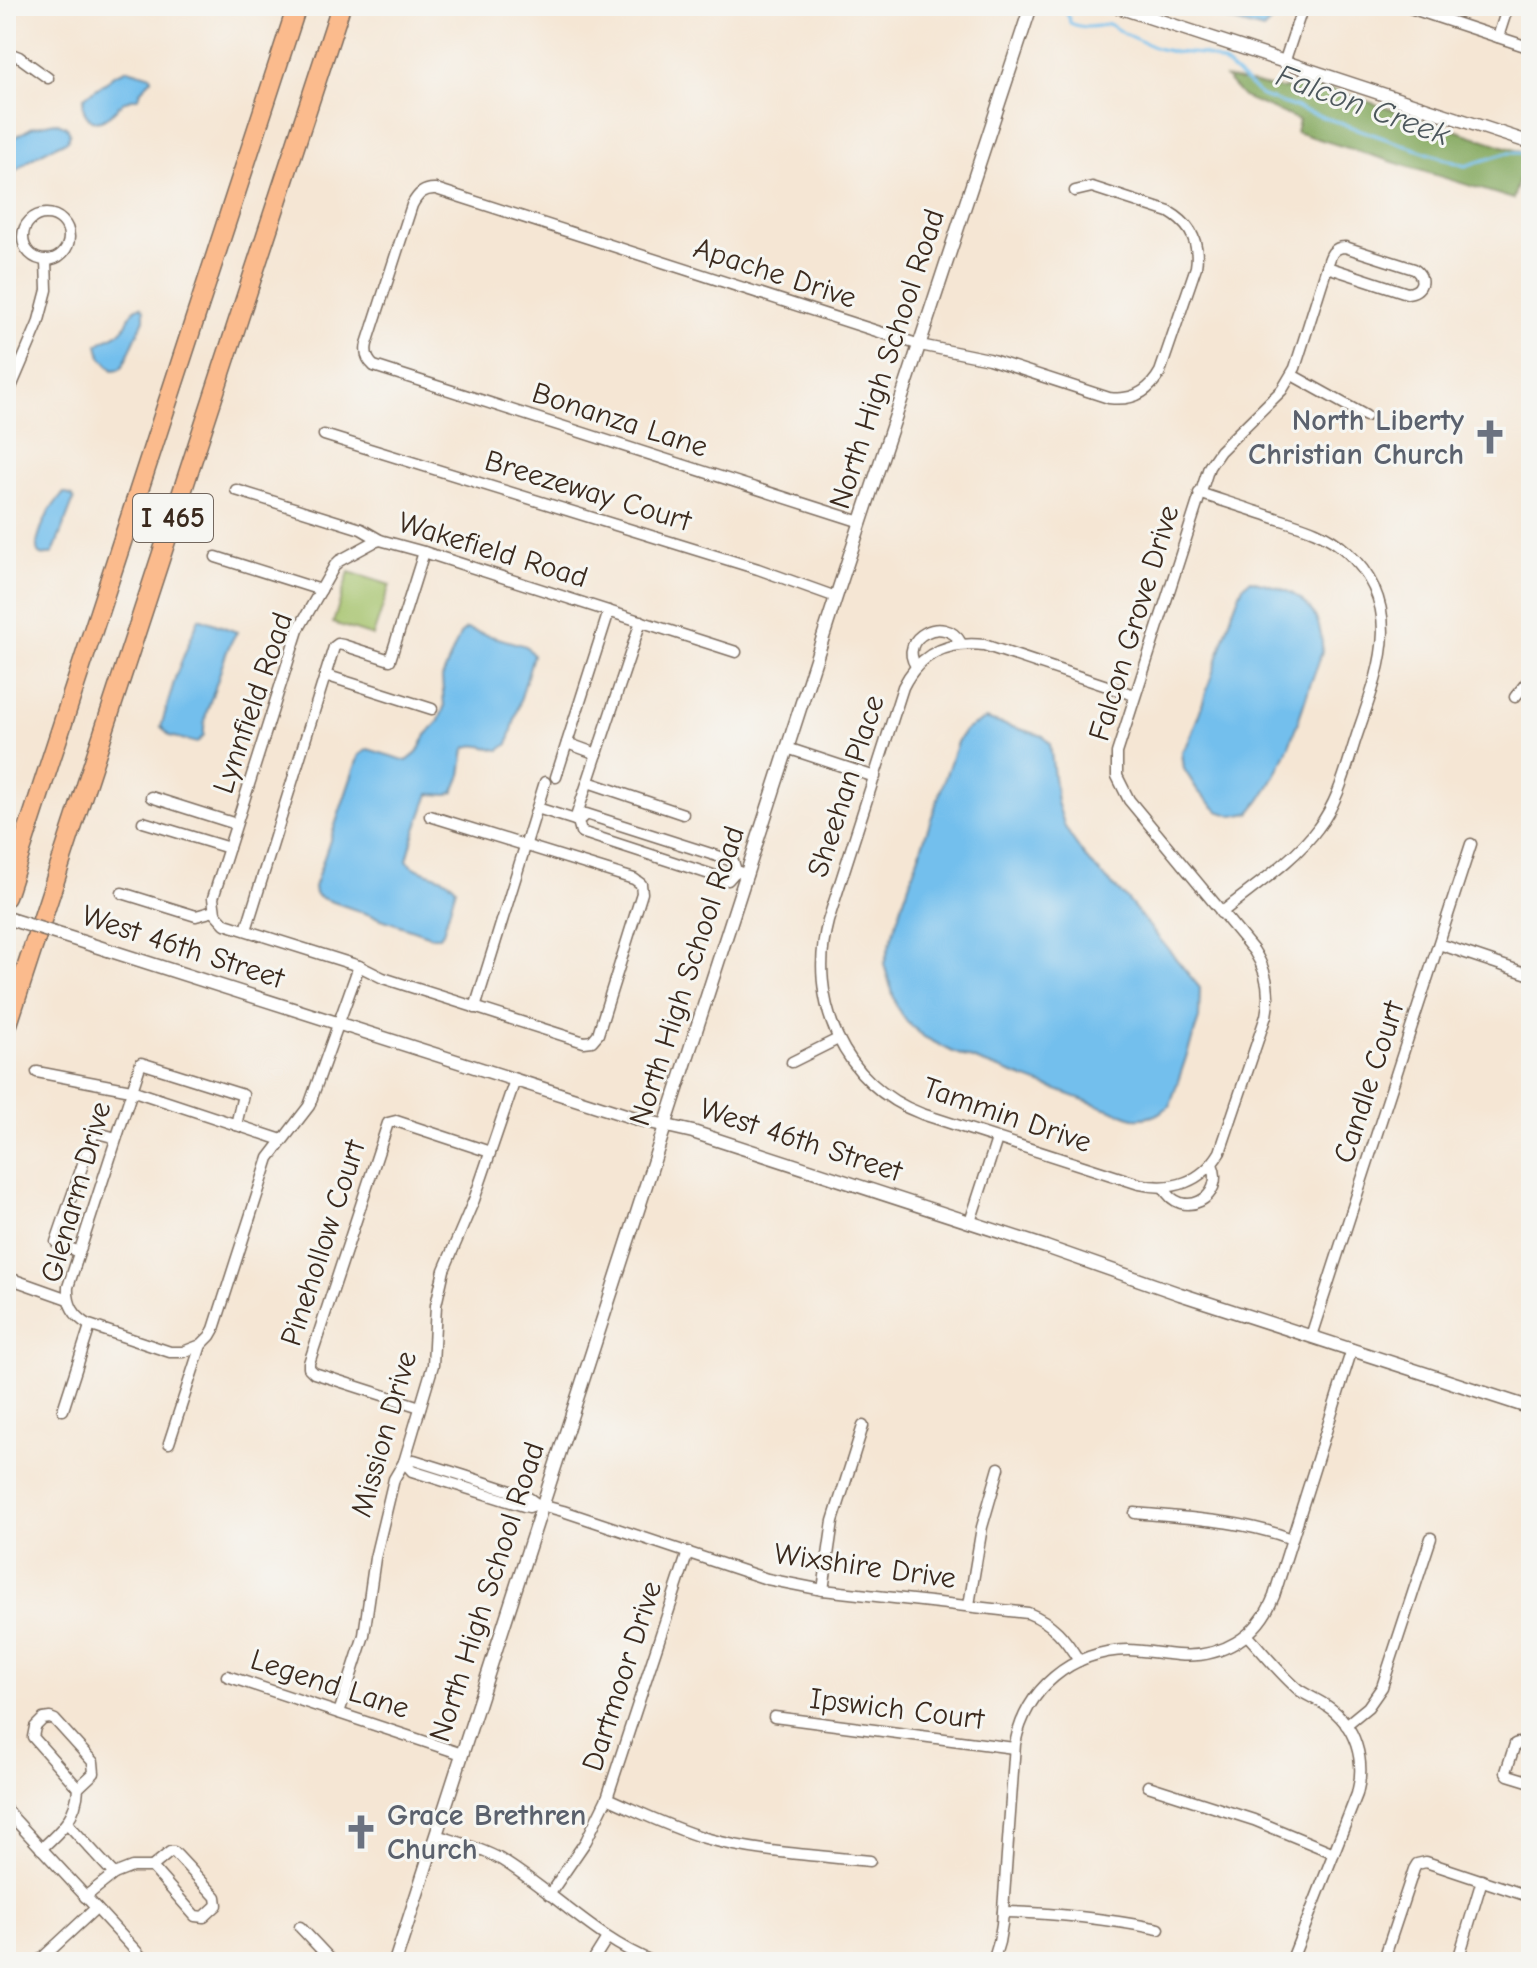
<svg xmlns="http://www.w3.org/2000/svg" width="1537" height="1968" font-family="'Comic Neue',sans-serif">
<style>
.green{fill:#a3c168;stroke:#6f7643;stroke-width:2}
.forest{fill:#82a75c;stroke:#5e683d;stroke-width:2}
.water{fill:#73bfed;stroke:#577486;stroke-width:2}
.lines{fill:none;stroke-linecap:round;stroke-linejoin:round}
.stream{stroke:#73bfed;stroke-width:3}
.minor-casing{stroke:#7c6c5e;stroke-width:13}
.tertiary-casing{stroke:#7c6c5e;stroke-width:15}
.motorway-casing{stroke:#7c6c5e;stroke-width:21}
.minor{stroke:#fff;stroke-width:10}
.tertiary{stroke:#fff;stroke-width:12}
.motorway{stroke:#fbbb8d;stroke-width:18}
.tertiary-bridge-casing{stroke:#7c6c5e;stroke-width:15;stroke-linecap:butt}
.tertiary-bridge{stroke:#fff;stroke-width:12}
.labels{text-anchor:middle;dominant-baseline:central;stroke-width:6;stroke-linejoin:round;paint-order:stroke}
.shield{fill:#f6f6f2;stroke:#73675e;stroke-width:2}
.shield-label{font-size:28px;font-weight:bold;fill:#3b2a1e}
.street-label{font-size:30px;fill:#3b2a1e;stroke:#f6f6f2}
.worship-label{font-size:30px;font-weight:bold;fill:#5b616d;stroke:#f6f6f2;text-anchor:end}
.water-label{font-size:32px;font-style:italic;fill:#4c575c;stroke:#f6f6f2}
</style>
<rect width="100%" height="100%" fill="#f6f6f2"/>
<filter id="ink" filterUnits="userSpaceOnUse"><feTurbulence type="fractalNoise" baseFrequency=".0125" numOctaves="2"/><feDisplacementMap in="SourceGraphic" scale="16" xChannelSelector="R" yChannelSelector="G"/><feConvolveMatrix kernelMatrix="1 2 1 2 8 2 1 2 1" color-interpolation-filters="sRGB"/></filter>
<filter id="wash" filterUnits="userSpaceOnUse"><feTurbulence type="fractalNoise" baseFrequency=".006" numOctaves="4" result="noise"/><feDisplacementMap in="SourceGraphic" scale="32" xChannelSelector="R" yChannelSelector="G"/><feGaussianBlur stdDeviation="1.8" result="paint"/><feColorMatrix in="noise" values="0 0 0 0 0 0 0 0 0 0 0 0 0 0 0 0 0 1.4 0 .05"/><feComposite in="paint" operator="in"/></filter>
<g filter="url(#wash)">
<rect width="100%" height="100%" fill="#f5e6d4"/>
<path class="green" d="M349,572L390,585L373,636L333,623Z"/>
<path class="forest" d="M1226,78L1280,89L1318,85L1527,154L1513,199L1296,132L1299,120L1243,97Z"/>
<g class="water">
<path d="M1179,6H1275L1271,22L1263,30Z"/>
<path d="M128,69L151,76L152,79L141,90L139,97C135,99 130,99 126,101C115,106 102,133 87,116C82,110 83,104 84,97L108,81L112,76Z"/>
<path d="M55,122L67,127L70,134L67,141C46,149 20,164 6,181V142L33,127Z"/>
<path d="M141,306L144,310V319L123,366L120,369L113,370L101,357L98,345C104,338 114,338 121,331C130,323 128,311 141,306Z"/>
<path d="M64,493L72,496L74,499L53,553C24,566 42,525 48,514C52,506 58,500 64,493Z"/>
<path d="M1250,580C1270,585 1297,590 1310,609C1318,618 1323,637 1322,650C1320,661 1314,674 1310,685C1296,729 1281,777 1250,813L1233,816L1218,811L1198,791L1184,769L1182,752L1188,743L1200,711L1235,605L1243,586Z"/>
<path d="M199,618L237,632C226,648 222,667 216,685C210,702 203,717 204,735L197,743L170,736L161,727L176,675Z"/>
<path d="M466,629L526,646L533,655L508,744L500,750C489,749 474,741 465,749L461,775L454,792L448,795L429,794L413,838L407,860C418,876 444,872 456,888L443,932L439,936H430L319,897L315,894L314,887L359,755L368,749L407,761L417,753L426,735L439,721L444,707L442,678L460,634Z"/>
<path d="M985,719L1043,736L1050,744L1057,802L1065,827L1071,837L1089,862L1126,898L1200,988L1199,1019L1170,1105C1158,1116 1149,1119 1133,1118L953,1052L924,1037L907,1022L897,1008L884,964L896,923L957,742L965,730Z"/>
</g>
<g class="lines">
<path class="stream" d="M1060,6C1065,10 1070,17 1070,23C1083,29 1095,27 1109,24L1125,34L1156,48L1174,52L1203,54L1224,63L1262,96L1465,166L1507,153H1531"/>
</g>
</g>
<g filter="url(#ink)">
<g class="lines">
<g class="minor-casing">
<g id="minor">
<path d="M167,6L169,8"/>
<path d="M1404,6L1531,48"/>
<path d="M1498,37L1508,6"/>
<path d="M6,52L19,57L48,78"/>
<path d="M1284,63L1303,6"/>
<circle cx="46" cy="237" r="23"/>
<path d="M1345,247L1414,269C1427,278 1422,292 1407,293L1327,267C1330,257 1332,247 1345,247Z"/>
<path d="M1292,375L1366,416"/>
<path d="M6,399L38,324L47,290L46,260"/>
<path d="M324,435L758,569L836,597"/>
<path d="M236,490L361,529L380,540L424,552L736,652"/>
<path d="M1199,493C1223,501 1246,508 1269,516C1297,525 1324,531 1346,551C1408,607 1378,673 1356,738C1346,769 1338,802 1318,828C1294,861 1253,887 1221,913"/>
<path d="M861,522L374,366C367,360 365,352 367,344L412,205C418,194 424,188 436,189L920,345L989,359L1109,398C1132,401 1149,392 1160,372L1196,267C1200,242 1190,224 1169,212L1092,187L1075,191"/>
<path d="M380,540L374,542L339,561L335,565L298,630L213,898L215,913L225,924L359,966L383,978L584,1042L592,1041L598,1034L642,893L641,884L634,879L430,816"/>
<path d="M216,557L321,590"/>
<path d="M916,666C897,638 945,613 961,643"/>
<path d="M325,675L432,709"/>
<path d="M1134,695L984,645C947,641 920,653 903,687L828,921C807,1000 843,1085 922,1114L1139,1184C1173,1192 1202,1182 1220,1152L1266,1016C1271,992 1267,971 1254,951L1129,800L1117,776V753L1209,467L1220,451L1282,390L1295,368L1327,267"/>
<path d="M1515,697L1531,677"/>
<path d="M567,743L597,754"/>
<path d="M787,748L875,777"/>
<path d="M556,777L609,611"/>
<path d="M588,782L683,814"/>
<path d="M151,797L236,824"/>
<path d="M537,808L578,821"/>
<path d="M575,820L641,621"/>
<path d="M578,821L586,814L733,861L736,871L747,875"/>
<path d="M578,821L581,832L728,880L736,871"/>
<path d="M143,822L229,848"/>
<path d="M122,893L196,916L214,911"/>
<path d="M246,930L334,647L338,644L343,645L390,660L424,552"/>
<path d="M1439,944L1531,975"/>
<path d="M475,1008L545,782"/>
<path d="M792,1062L838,1039"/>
<path d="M37,1072L131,1090L282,1140"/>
<path d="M1164,1188C1181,1221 1227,1198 1212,1164"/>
<path d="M970,1222L997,1139"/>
<path d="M79,1252L56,1242L94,1132L116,1138"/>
<path d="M6,1277L68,1299"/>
<path d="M1311,1336L1471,844"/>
<path d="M201,1345L183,1352H170L89,1325C74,1316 67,1305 68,1287L141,1063L243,1095L236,1125"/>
<path d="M420,1407L314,1373L309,1368V1363L388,1123L396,1121L490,1152"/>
<path d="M63,1410L90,1326"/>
<path d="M169,1443L201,1345L210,1336L214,1329L269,1158L309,1106L359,966"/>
<path d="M404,1462L412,1471L524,1506L529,1507L537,1504L563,1511L767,1579L823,1590L1028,1613C1053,1623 1065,1638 1079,1661"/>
<path d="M404,1462L414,1460L465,1476L526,1496L537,1504"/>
<path d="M1135,1513C1187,1518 1242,1520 1292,1539"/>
<path d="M823,1590L833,1521L863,1426"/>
<path d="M969,1605L982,1527L999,1468"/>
<path d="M1247,1635C1264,1653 1280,1674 1299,1690C1308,1696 1318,1700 1327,1706C1356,1725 1366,1761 1357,1794L1291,1962"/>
<path d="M227,1676L462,1754"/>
<path d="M339,1713L364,1635L375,1558L394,1479L404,1462L433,1365L436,1305L444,1270L474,1200L515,1080"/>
<path d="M774,1717L1014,1748"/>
<path d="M50,1718L55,1720L93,1762L94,1773L78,1788L33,1737L35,1727L43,1719Z"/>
<path d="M1346,1725L1368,1707L1382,1687L1431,1538"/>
<path d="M1531,1747L1518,1743L1515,1744L1506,1772L1508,1775L1531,1782"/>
<path d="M1148,1786L1254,1820L1334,1853"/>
<path d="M607,1798C639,1812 671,1828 705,1838C758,1853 815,1855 870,1861"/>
<path d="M6,1810L146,1962"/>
<path d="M67,1823L114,1874L132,1867H152"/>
<path d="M436,1835C458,1842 480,1848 500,1859C553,1891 595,1939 654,1962"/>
<path d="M41,1849C61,1831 77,1816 78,1788"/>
<path d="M170,1852H174L177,1855L216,1897L217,1905L204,1917L195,1916L152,1867Z"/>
<path d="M1524,1894L1531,1874"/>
<path d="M549,1895L586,1841L607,1798L688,1552"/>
<path d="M85,1897L114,1874"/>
<path d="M1003,1912C1055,1913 1107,1919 1159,1929"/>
<path d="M300,1927L333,1962"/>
<path d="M40,1960L96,1908"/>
<path d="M1458,1960L1482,1880"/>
<path d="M592,1962L607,1938"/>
<path d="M993,1962L999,1942L1002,1924L1015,1744C1026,1689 1071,1651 1128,1650C1144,1650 1161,1654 1177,1655C1221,1659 1258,1637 1274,1596L1352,1349"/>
<path d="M1383,1962L1414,1869L1417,1864L1426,1862L1531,1897"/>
</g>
</g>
<g class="tertiary-casing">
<g id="tertiary">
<path d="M1115,6L1531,143"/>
<path d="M64,936L641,1120L693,1132L1046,1247L1180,1294L1531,1408"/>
<path d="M395,1962L836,597L1031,6"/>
</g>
</g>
<g class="motorway-casing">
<g id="motorway">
<path d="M6,897L297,6"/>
<path d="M6,1030L341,6"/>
</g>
</g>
<use href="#minor" class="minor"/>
<use href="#tertiary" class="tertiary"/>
<use href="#motorway" class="motorway"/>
<g class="tertiary-bridge-casing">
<path id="tertiary-bridge" d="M6,918L64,936"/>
</g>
<use href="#tertiary-bridge" class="tertiary-bridge"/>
</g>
</g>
<defs>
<g id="church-bare" transform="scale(2.76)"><path d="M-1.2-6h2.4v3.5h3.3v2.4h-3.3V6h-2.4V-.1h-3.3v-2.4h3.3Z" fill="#6b7280" stroke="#f6f6f2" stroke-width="2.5" paint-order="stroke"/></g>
</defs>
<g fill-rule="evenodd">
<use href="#church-bare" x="1490" y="437"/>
<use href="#church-bare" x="361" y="1832"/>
</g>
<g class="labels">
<rect class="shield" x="133" y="494" width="80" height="48" rx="6"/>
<g class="shield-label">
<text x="173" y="518">I 465</text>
</g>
<g class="street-label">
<text transform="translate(775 273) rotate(18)">Apache Drive</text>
<text transform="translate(887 359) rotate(-72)">North High School Road</text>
<text transform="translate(620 420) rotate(18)">Bonanza Lane</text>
<text transform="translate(588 491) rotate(17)">Breezeway Court</text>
<text transform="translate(493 550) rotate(17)">Wakefield Road</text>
<text transform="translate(1134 623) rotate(-73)">Falcon Grove Drive</text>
<text transform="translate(253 703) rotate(-71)">Lynnfield Road</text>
<text transform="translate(846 786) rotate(-72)">Sheehan Place</text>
<text transform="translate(183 947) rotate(18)">West 46th Street</text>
<text transform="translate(687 976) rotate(-72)">North High School Road</text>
<text transform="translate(1369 1082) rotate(-72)">Candle Court</text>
<text transform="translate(1007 1115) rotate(19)">Tammin Drive</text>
<text transform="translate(801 1140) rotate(18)">West 46th Street</text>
<text transform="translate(76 1192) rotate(-74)">Glenarm Drive</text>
<text transform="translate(323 1243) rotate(-72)">Pinehollow Court</text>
<text transform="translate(384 1434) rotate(-74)">Mission Drive</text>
<text transform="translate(865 1566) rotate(8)">Wixshire Drive</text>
<text transform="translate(487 1592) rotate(-72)">North High School Road</text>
<text transform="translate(622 1676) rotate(-72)">Dartmoor Drive</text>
<text transform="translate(330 1684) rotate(18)">Legend Lane</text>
<text transform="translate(897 1709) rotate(7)">Ipswich Court</text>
</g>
<g class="worship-label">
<text x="1464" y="420">North Liberty<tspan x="1464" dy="34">Christian Church</tspan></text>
<text x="387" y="1815" text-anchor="start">Grace Brethren<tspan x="387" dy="34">Church</tspan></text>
</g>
<g class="water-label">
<text transform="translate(1363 105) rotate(20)">Falcon Creek</text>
</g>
</g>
<rect width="1537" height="1968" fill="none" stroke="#f6f6f2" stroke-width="32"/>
</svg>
